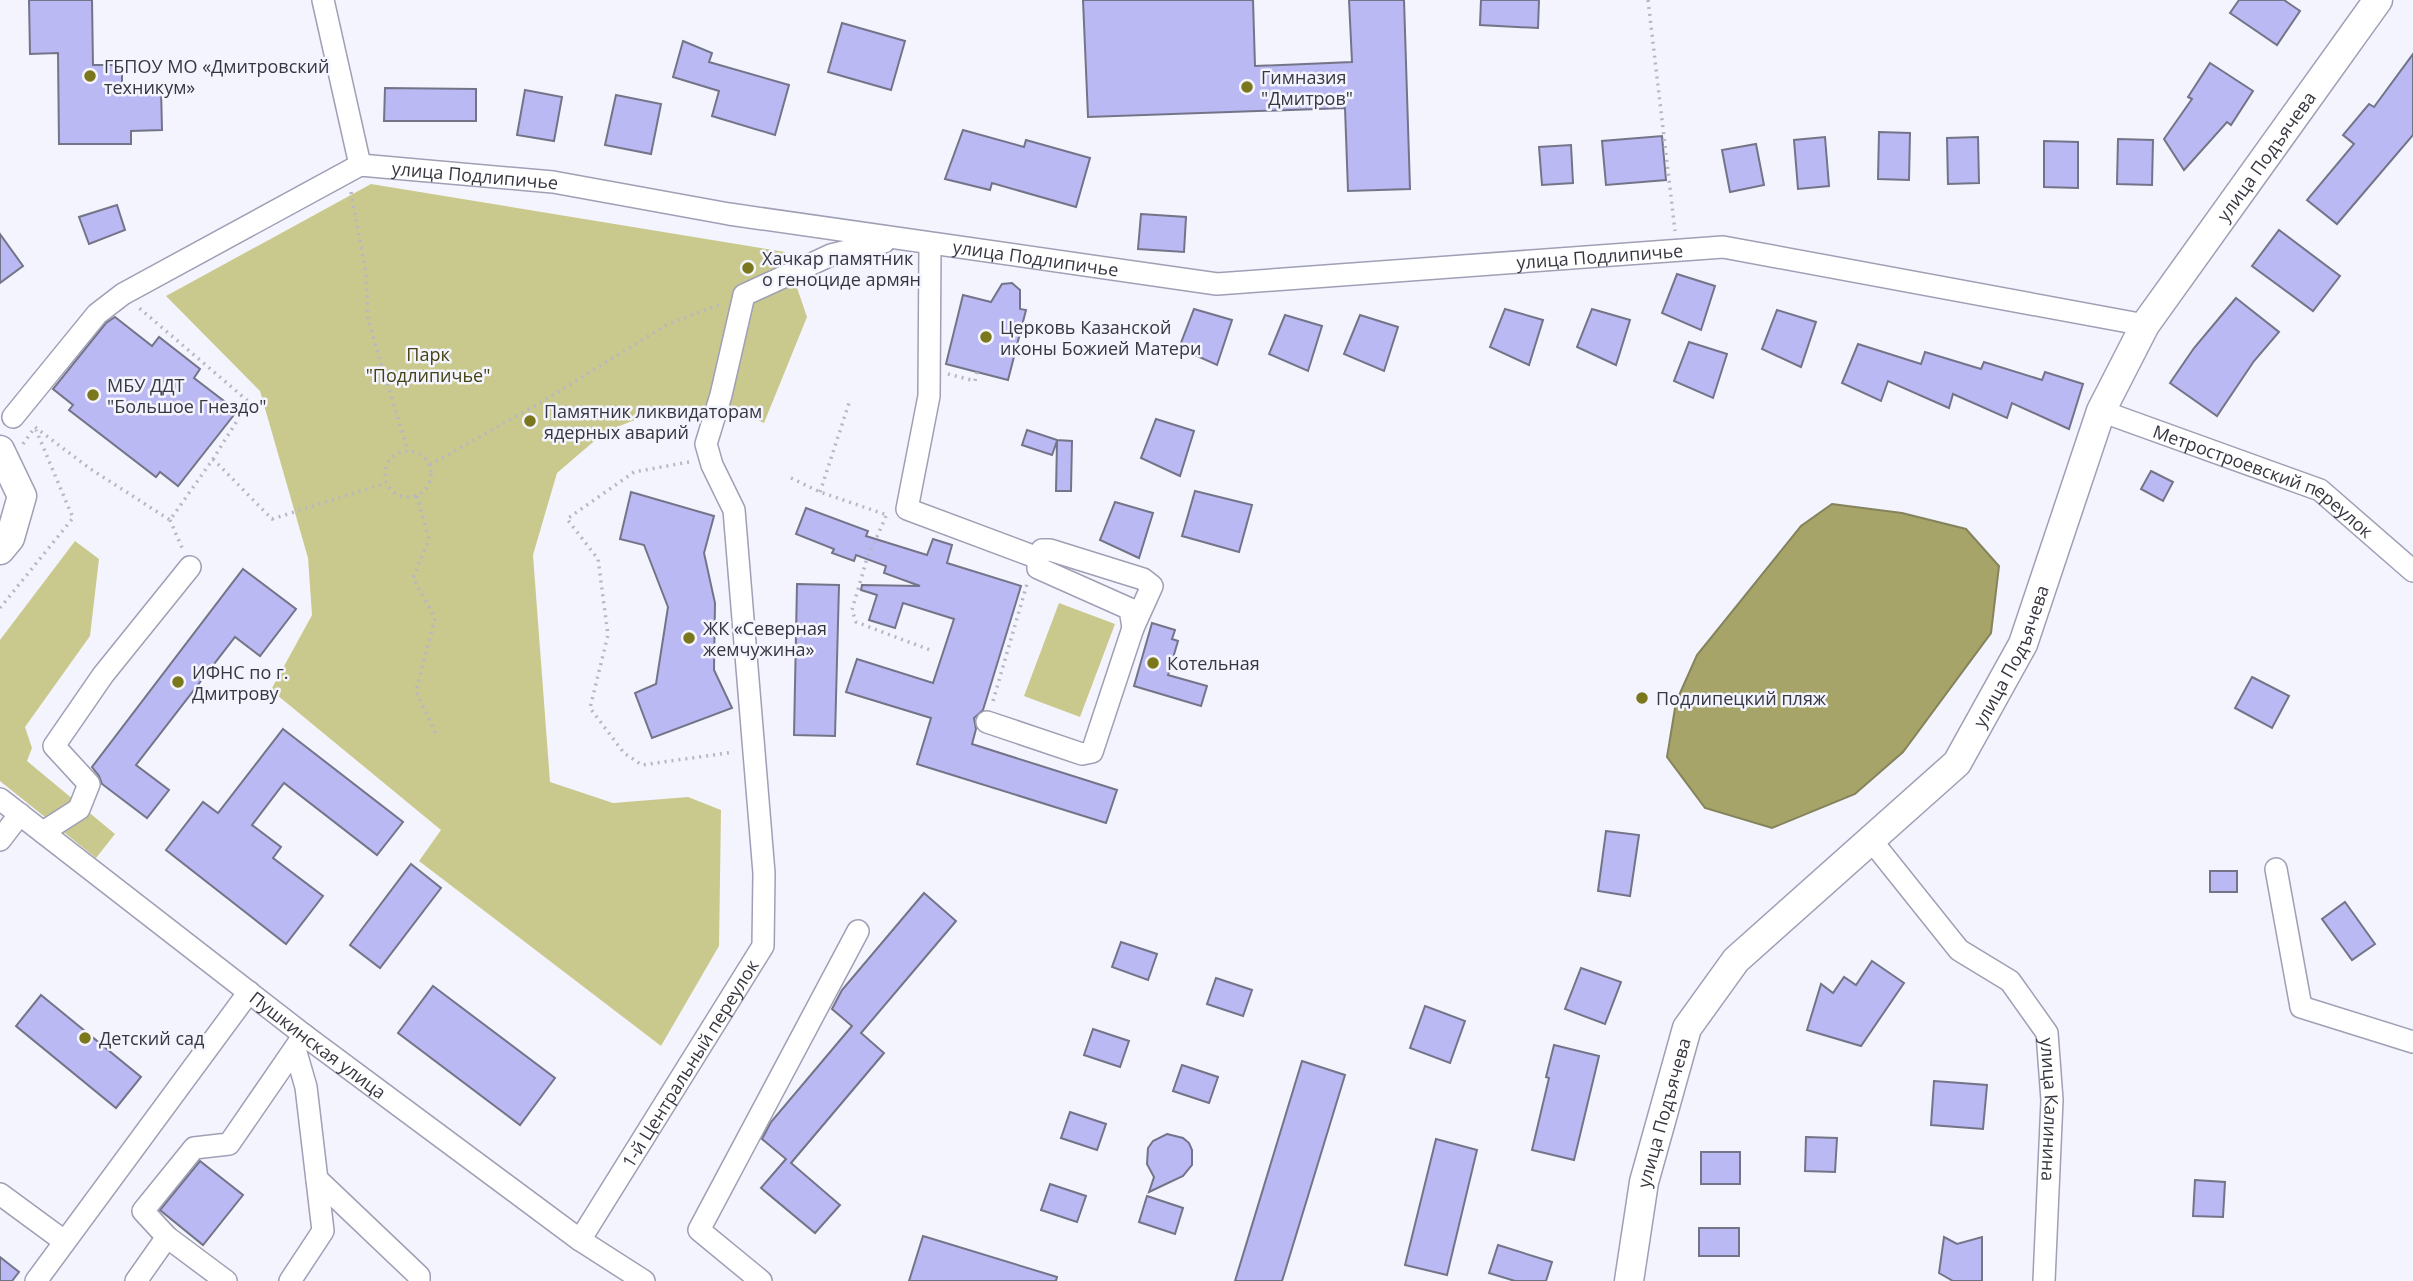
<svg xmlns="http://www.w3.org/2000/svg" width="2413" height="1281" font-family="'Open Sans',sans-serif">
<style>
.green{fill:#cac98d}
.water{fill:#a6a468;stroke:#84835c;stroke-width:2}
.building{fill:#bab9f3;stroke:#747489;stroke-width:2}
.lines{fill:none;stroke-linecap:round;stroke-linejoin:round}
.minor-casing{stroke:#9f9fb5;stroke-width:24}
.major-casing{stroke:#9f9fb5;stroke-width:31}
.path{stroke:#b7b7c1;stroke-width:3.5;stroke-dasharray:2 5;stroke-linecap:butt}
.minor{stroke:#fff;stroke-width:21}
.major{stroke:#fff;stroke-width:28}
.poi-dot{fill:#7b771c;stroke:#f4f4fe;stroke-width:2.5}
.labels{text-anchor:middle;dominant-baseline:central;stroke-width:5;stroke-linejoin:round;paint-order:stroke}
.poi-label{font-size:18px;fill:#363740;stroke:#f4f4fe;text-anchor:start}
.street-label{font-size:18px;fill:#363740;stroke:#f4f4fe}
.park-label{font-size:18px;fill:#454314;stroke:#f4f4fe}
</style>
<rect width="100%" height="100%" fill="#f4f4fe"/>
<g class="green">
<path d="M371,184L785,252L807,317L764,423L729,407L672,406L606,431L557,473L533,555L550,782L613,803L688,797L721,810L719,946L661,1046L419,861L441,830L271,690L312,615L308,558L260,391L166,296Z"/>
<path d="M75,541L99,559L90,636L25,727L32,748L27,761L115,834L96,858L0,781V640Z"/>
<path d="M1059,603L1115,624L1080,717L1024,696Z"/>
</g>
<path class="water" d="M1832,504L1902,513L1966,529L1999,566L1991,633L1903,752L1855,794L1772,828L1705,808L1667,757L1676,702L1697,655L1801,526Z"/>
<g class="building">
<path d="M29,0H92L93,65H122V87H161L162,130L131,131V144H59L58,53L30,54Z"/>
<path d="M1083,0H1253L1255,66L1352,62L1349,0H1404L1410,189L1348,191L1345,108L1088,117Z"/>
<path d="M1481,0H1539L1538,28L1480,25Z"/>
<path d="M2239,0H2284L2300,11L2277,45L2230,13Z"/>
<path d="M842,23L905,41L891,90L828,72Z"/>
<path d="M683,41L712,53L709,62L789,85L775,135L712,116L719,91L673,77Z"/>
<path d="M2413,54V135L2337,224L2307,200L2354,144L2343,135L2369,104L2374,107Z"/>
<path d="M2210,63L2253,91L2231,125L2227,122L2184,170L2164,139L2192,99L2188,97Z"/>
<path d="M385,88L476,89V121H384Z"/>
<path d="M525,90L562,97L554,141L517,135Z"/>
<path d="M616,95L661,104L651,154L605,145Z"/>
<path d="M963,130L1024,147L1026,140L1090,158L1076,207L992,183L990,190L945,179Z"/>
<path d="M1879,132L1910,133L1909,180L1878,179Z"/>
<path d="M1662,136L1666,180L1606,185L1602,141Z"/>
<path d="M1825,137L1829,186L1798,189L1794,140Z"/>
<path d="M1978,137L1979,183L1948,184L1947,138Z"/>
<path d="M2118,139L2153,140L2152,185L2117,184Z"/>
<path d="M2044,141L2078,142V188L2044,187Z"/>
<path d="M1756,144L1764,185L1730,192L1722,150Z"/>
<path d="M1571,145L1573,183L1542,185L1539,147Z"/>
<path d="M117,205L125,230L89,244L79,217Z"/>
<path d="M1141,214L1186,217L1184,252L1138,249Z"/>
<path d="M2279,230L2340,276L2313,311L2252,266Z"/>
<path d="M0,234L23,266L0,283Z"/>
<path d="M1677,274L1715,286L1701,330L1662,313Z"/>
<path d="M1012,283L1020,290V309L1026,310L1008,380L946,364L963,295L991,302L1002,284Z"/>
<path d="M2236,298L2279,332L2254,361L2217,416L2170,383L2194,348Z"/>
<path d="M1194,309L1232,320L1217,365L1179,348Z"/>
<path d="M1505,309L1543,320L1529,365L1490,347Z"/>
<path d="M1592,309L1630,320L1616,365L1577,347Z"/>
<path d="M1777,310L1816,322L1801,367L1762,349Z"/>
<path d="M1285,315L1322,326L1308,371L1269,354Z"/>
<path d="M1360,315L1398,327L1384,371L1344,354Z"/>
<path d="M115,317L152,346L159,337L200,369L194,378L237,411L178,486L160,472L156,477L69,410L73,405L53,389L106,323Z"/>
<path d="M1689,342L1727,354L1713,398L1674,381Z"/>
<path d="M1858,344L1921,364L1925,352L1981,369L1984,362L2042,380L2045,372L2083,384L2069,429L2012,403L2007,418L1953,394L1949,408L1888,381L1881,401L1842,383Z"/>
<path d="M1156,419L1194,431L1180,476L1141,458Z"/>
<path d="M1027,430L1057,440L1072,441L1071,491H1056L1057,441L1052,455L1022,445Z"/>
<path d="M2151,471L2173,482L2163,501L2141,489Z"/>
<path d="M1195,491L1252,505L1239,552L1182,536Z"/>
<path d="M631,492L714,516L704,553L715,603L714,670L732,708L652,738L635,693L656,684L668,607L644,545L620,539Z"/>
<path d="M1115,502L1153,513L1139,558L1100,540Z"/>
<path d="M806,508L868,531L866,536L927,555L933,539L952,545L947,563L1021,586L983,710L974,718L976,729L972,744L1117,790L1106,823L917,764L931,718L846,692L857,659L933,683L954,619L903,603L895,628L869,620L877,595L861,590L862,585L920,586L884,573L886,566L856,555L854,561L832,553L834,549L796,534Z"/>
<path d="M243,569L296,609L260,656L235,637L136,765L169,790L147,818L102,784L99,776L92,767Z"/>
<path d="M797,584L839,585L835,736L794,735Z"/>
<path d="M1152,623L1175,630L1172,639L1178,641L1168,675L1207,686L1201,706L1134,686Z"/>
<path d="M2252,677L2289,696L2272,728L2235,708Z"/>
<path d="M283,729L403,822L377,855L284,783L252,825L281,847L273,858L323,896L286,944L166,850L203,802L218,813Z"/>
<path d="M1606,831L1639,835L1630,896L1598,891Z"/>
<path d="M411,864L441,888L380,968L350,945Z"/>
<rect x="2210" y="871" width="27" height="21"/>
<path d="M924,893L956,921L861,1033L884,1053L791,1163L840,1205L815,1233L761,1188L786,1159L762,1139L771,1122L852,1026L832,1009L842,990Z"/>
<path d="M2345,902L2375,944L2352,960L2322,919Z"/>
<path d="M1121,942L1157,954L1148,980L1112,967Z"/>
<path d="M1872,961L1904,983L1861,1046L1807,1030L1821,984L1833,993L1844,977L1856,985Z"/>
<path d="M1581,968L1621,982L1605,1024L1565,1009Z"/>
<path d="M1216,978L1252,990L1243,1016L1207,1004Z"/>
<path d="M433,986L555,1078L520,1125L398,1033Z"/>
<path d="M41,995L141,1077L116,1108L16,1026Z"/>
<path d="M1425,1006L1465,1021L1450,1063L1410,1048Z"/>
<path d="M1093,1029L1129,1041L1120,1067L1084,1055Z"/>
<path d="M1554,1045L1599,1056L1574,1160L1532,1150L1549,1078L1546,1077Z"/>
<path d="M1302,1061L1345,1075L1282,1281H1235Z"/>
<path d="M1182,1065L1218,1077L1209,1103L1173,1091Z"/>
<path d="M1934,1081L1987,1085L1983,1129L1931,1125Z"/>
<path d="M1070,1112L1106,1124L1097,1150L1061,1138Z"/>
<path d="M1167,1134L1183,1138L1189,1143L1192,1150V1165L1183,1176L1149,1192L1154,1177L1147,1164L1148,1148L1153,1141Z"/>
<path d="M1806,1137L1837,1138L1835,1172L1805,1171Z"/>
<path d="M1436,1139L1477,1150L1447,1275L1405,1265Z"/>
<rect x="1701" y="1152" width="39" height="32"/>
<path d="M200,1161L243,1195L203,1245L160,1210Z"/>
<path d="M2195,1180L2225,1182L2223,1217L2193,1216Z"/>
<path d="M1050,1184L1086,1196L1077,1222L1041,1210Z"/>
<path d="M1147,1196L1183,1208L1175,1234L1139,1222Z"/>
<rect x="1699" y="1228" width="40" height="28"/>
<path d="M923,1236L1057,1277L1056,1281H909Z"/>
<path d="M1944,1237L1957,1244L1982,1237V1281H1953L1939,1273Z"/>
<path d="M1498,1245L1552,1262L1546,1281H1515L1489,1273Z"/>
<path d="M0,1257L19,1272L12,1281H0Z"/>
</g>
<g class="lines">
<g class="minor-casing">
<g id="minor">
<path d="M323,0L360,165"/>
<path d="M930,244L929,396L907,509L1038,558V568L1130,609L1133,628"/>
<path id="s1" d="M2101,411L2320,490L2413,571"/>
<path id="s2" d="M13,417L97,314L123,294L360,165L553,182L729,214L1217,284L1723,247L2145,325"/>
<path d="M987,722L1082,754L1092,752L1133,628L1152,586L1143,579L1050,550H1042L1038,558"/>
<path id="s3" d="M0,799L304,1035L580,1240L644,1281"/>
<path d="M43,832L79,809L89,784L54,746L103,675L190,567"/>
<path d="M0,840L20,814"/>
<path id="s4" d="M1871,840L1959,950L2010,981L2047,1033L2052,1100L2044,1281"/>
<path d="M2276,869L2301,1007L2413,1042"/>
<path d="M317,1179L419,1276V1281"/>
<path d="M0,1194L64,1241"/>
<path id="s5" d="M580,1240L763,946L764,873L734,510L712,465L706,444L721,395L744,295L831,255L884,242"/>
<path d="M36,1281L249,992"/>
<path d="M136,1281L167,1237"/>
<path d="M226,1281L167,1237L143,1211L194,1148L229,1144L304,1035"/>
<path d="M290,1281L323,1231L306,1087L295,1049"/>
<path d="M761,1281L699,1230L858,931"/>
</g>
</g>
<g class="major-casing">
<g id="major">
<path d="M0,450L22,496L10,538L0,550"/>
<path id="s6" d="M1629,1281L1644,1182L1687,1028L1736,960L1957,763L2023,644L2101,411L2145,325L2378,0"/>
</g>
</g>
<g class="path">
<path d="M1648,0L1675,231"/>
<path d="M351,192L366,273L368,320L408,451"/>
<path d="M948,374L975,381L977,372"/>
<path d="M23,444L35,427L89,468L170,520L213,459L249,402L138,307"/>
<circle cx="408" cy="474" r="23"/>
<path d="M213,459L272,519L386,483"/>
<path d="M689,462L634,472L567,519L598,559L608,635L590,708L624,753L642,765L734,752"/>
<path d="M430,465L543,401L668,324L721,304"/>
<path d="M791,478L820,492L887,515"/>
<path d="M820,492L850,400"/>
<path d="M417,496L429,539L413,578L435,618L416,691L437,736"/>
<path d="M886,516L866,562L852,610L856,622L930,650"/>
<path d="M170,520L183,550"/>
<path d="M0,608L73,518L36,430"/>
<path d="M993,701L1027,584"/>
</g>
<use href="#minor" class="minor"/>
<use href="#major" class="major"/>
</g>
<g class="poi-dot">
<circle cx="90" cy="76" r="7"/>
<circle cx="1247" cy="87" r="7"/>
<circle cx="748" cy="268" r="7"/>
<circle cx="986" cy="337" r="7"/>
<circle cx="93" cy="395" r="7"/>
<circle cx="530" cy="421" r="7"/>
<circle cx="689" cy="638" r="7"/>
<circle cx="1153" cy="663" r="7"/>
<circle cx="178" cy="682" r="7"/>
<circle cx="1642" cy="698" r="7"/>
<circle cx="85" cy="1038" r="7"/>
</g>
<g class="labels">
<g class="poi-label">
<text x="104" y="66">ГБПОУ МО «Дмитровский<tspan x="104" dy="21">техникум»</tspan></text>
<text x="1261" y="77">Гимназия<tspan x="1261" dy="21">"Дмитров"</tspan></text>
<text x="762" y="258">Хачкар памятник<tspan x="762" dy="21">о геноциде армян</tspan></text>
<text x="1000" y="327">Церковь Казанской<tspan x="1000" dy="21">иконы Божией Матери</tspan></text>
<text x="107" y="385">МБУ ДДТ<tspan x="107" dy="21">"Большое Гнездо"</tspan></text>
<text x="544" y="411">Памятник ликвидаторам<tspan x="544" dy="21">ядерных аварий</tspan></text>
<text x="703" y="628">ЖК «Северная<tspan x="703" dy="21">жемчужина»</tspan></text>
<text x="1167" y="663">Котельная</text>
<text x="192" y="672">ИФНС по г.<tspan x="192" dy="21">Дмитрову</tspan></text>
<text x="1656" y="698">Подлипецкий пляж</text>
<text x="99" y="1038">Детский сад</text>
</g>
<g class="street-label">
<text stroke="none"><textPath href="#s6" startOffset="1326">улица Подъячева</textPath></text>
<text stroke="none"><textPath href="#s2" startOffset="551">улица Подлипичье</textPath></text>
<text stroke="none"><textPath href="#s2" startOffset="1685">улица Подлипичье</textPath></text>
<text stroke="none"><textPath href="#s2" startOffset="1118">улица Подлипичье</textPath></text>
<text stroke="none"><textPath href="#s1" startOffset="178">Метростроевский переулок</textPath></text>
<text stroke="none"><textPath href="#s6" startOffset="760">улица Подъячева</textPath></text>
<text stroke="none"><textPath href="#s3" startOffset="402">Пушкинская улица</textPath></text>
<text stroke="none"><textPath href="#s5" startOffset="208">1-й Центральный переулок</textPath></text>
<text stroke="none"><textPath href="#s4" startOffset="341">улица Калинина</textPath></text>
<text stroke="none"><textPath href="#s6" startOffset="172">улица Подъячева</textPath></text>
</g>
<g class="park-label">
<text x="428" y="354">Парк<tspan x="428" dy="21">"Подлипичье"</tspan></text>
</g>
</g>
</svg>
